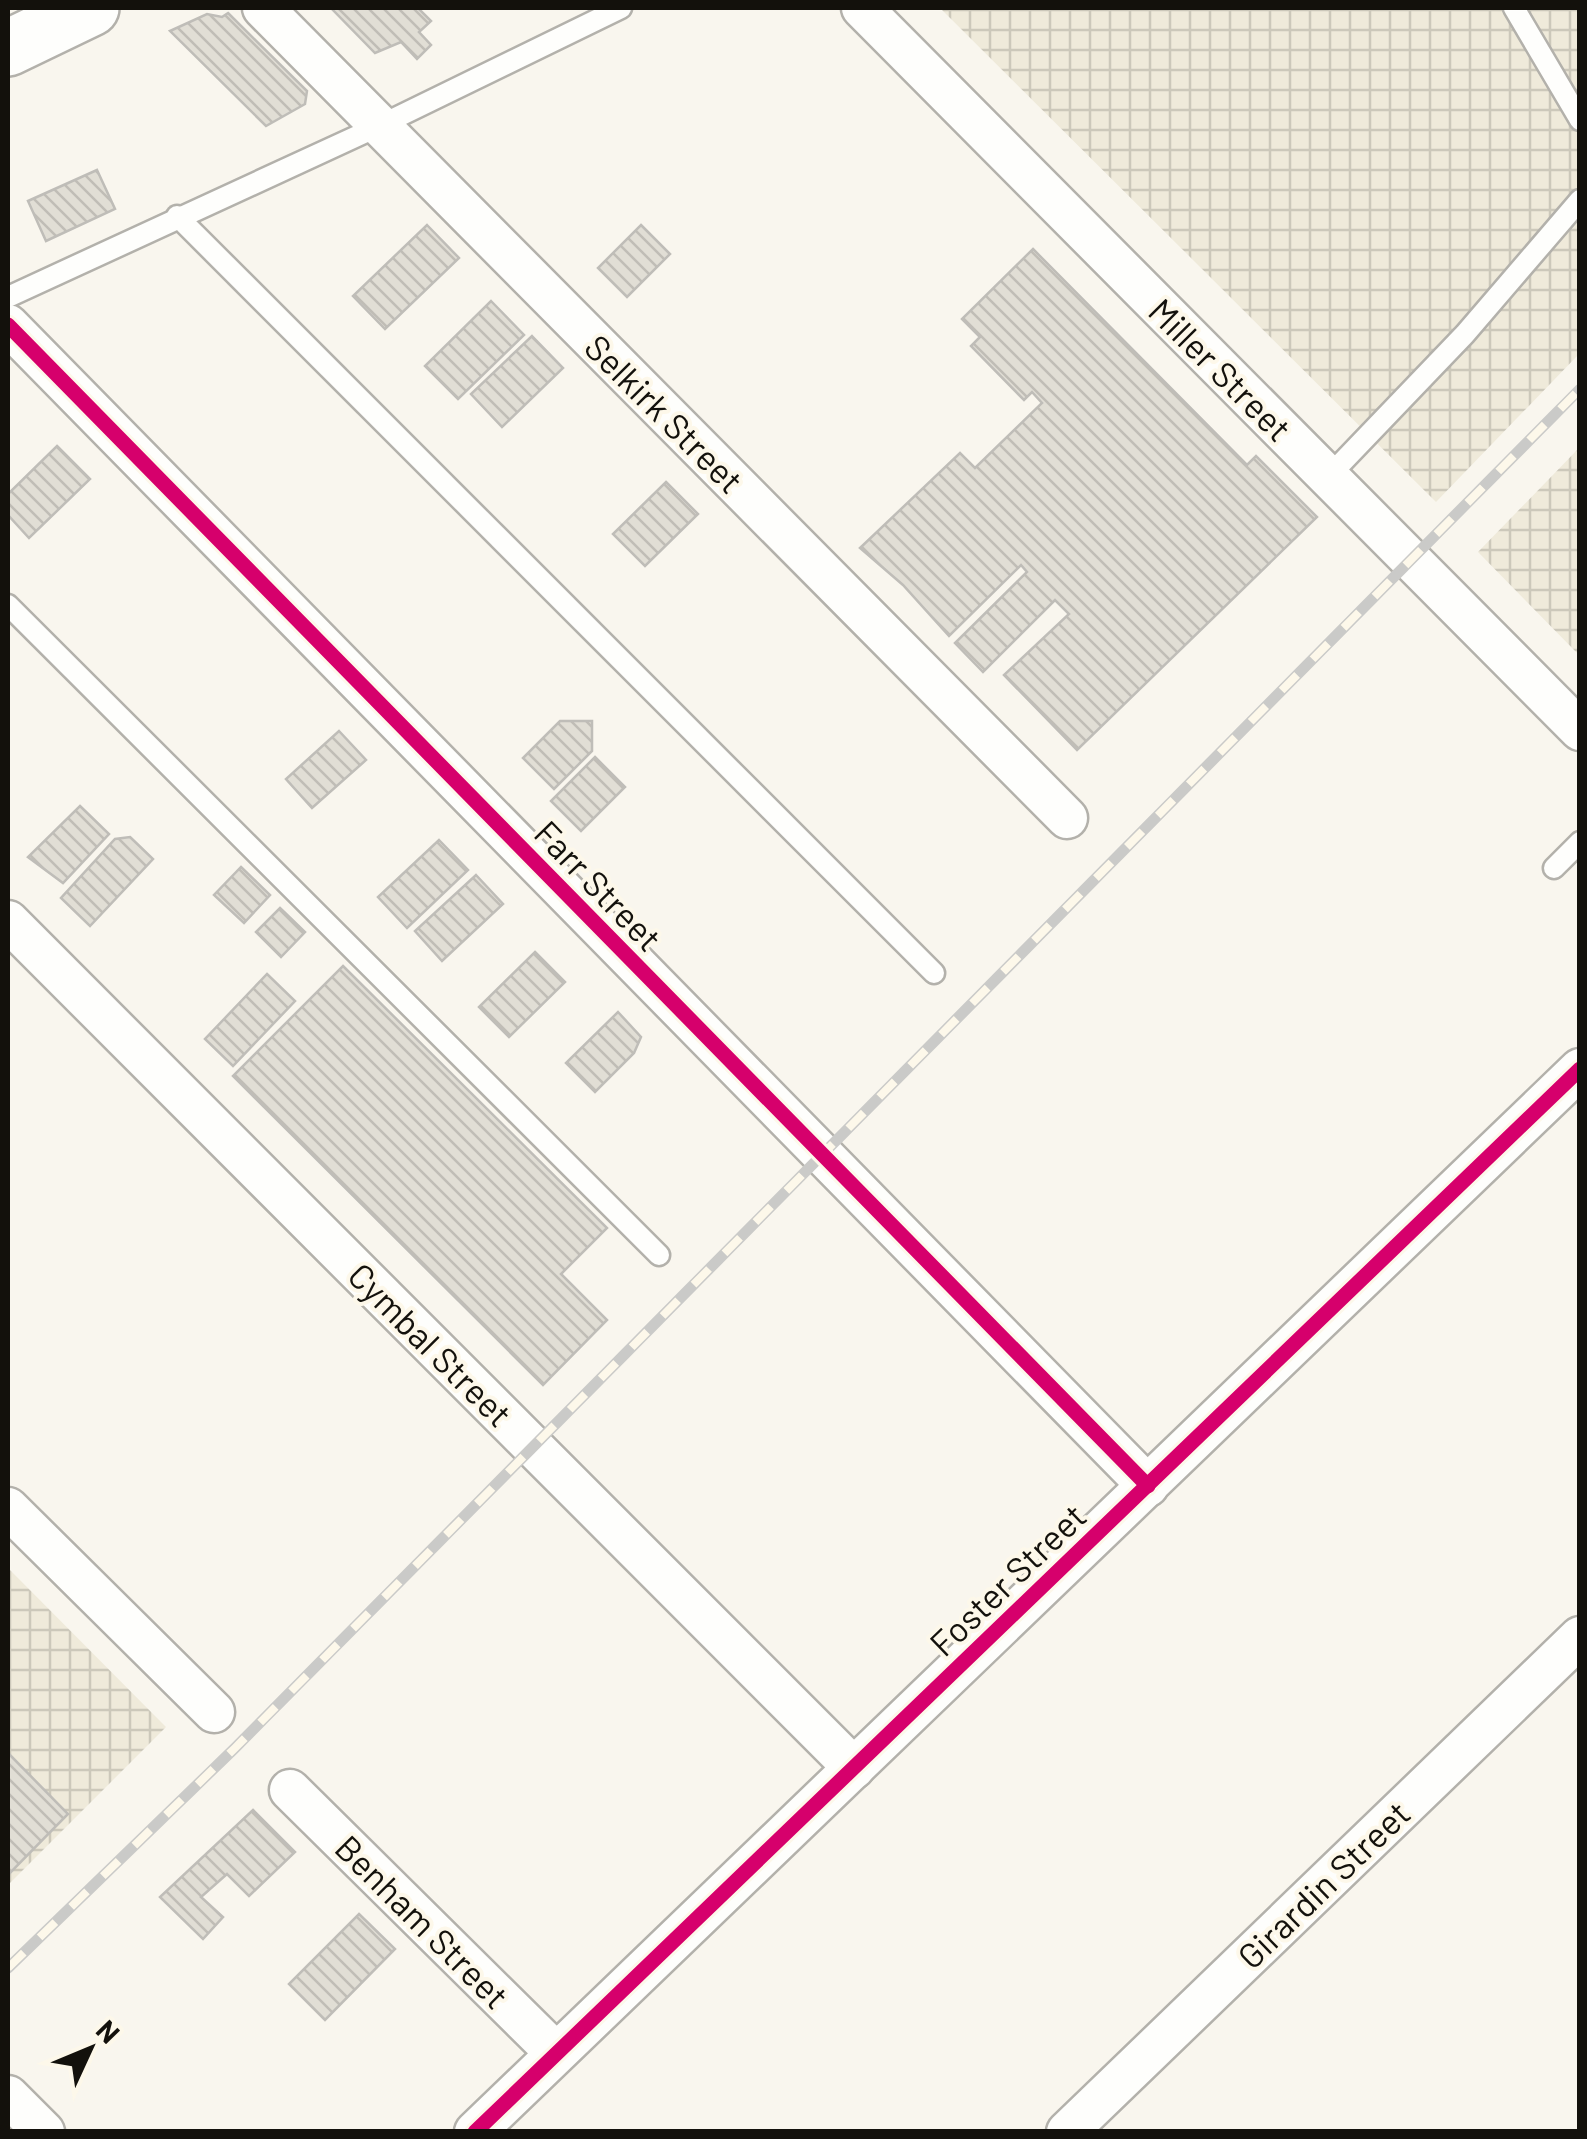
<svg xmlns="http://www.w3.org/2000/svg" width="1587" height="2139" font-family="Barlow,sans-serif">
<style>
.industrial{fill:url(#industrial-grid)}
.building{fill:url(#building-back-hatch);stroke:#bfbdb8;stroke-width:2.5}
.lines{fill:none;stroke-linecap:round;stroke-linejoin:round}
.lane-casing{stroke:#b3b1ab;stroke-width:25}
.street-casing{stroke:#b3b1ab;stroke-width:45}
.secondary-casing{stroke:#b3b1ab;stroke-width:60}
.lane{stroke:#fefefc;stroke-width:20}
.street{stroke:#fefefc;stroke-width:40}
.secondary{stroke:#fefefc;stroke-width:55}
.rail-casing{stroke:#cacac8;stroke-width:11}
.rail{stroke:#fdf8ea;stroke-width:8;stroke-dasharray:22;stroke-linecap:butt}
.cycleway-casing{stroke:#fdf8ea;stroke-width:21}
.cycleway{stroke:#d6006c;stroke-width:15}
.labels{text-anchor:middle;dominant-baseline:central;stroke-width:8;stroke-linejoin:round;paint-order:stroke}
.street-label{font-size:35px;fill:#13110c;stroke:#fdf8ea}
</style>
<defs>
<pattern id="industrial-grid" width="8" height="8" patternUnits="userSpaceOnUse" patternTransform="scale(2.5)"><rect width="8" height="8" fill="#efeada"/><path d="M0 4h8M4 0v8" fill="none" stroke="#ccc8ba"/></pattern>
<pattern id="building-back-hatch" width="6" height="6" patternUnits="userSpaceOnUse" patternTransform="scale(2.5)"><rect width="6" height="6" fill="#e1ded5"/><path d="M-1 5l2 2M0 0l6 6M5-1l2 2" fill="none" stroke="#c0bdb6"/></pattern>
</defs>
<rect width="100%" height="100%" fill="#f9f6ee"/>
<g class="industrial">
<path d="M940,8H1579V354L1436,502Z"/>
<path d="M1579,448V655L1478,552Z"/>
<path d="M8,1568L166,1727L8,1885Z"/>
</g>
<g class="building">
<path d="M331,8H418L431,21L419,32L431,45L417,59L401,42L375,53Z"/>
<path d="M228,13L307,91L305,104L266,126L170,31L207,14L222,17Z"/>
<path d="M97,170L115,209L46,241L28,201Z"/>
<path d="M427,225L459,258L385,329L353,296Z"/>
<path d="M641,225L670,254L627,297L598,268Z"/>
<path d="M1033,249L1247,465L1256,456L1317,517L1077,750L1004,675L1069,614L1055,600L983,672L955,643L1027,572L1021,565L949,636L903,585L860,548L960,453L975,468L1042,403L1032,392L1024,400L971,346L980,337L962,319Z"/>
<path d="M491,301L524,335L458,399L425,366Z"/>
<path d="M532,336L563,368L502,427L471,394Z"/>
<path d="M57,446L90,479L29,538L8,515V494Z"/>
<path d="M666,482L698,514L645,566L613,534Z"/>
<path d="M560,721H592V751L554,789L523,758Z"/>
<path d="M339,731L366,760L312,808L286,779Z"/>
<path d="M595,757L625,787L581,831L551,801Z"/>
<path d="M80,806L109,834L63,883L28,857Z"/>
<path d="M130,837L153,859L90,926L61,898L115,839Z"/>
<path d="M439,840L468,870L407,928L378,897Z"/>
<path d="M241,867L270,895L244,923L214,895Z"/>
<path d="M476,875L503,904L442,961L415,931Z"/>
<path d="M280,908L305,932L281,957L256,932Z"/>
<path d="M535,952L565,982L509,1037L479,1007Z"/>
<path d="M343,966L607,1228L561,1274L607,1320L543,1385L233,1076Z"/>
<path d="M267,974L295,1001L233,1066L205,1039Z"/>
<path d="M618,1012L641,1037L634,1053L595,1092L566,1063Z"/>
<path d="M8,1753L68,1814L8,1875Z"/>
<path d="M253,1810L295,1852L249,1896L227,1874L201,1897L223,1917L203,1939L160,1897Z"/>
<path d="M359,1914L395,1949L325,2020L289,1984Z"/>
</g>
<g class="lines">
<g class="lane-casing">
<g id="lane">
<path d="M1514,8L1580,120"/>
<path d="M177,216L934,973"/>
<path d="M8,297L379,126L621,8"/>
<path d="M1328,477L1465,334L1580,200"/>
<path d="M8,605L659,1255"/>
<path d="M1554,868L1580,842"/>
</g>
</g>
<g class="street-casing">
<g id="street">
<path d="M263,8L1067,818"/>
<path d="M862,8L1580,730"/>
<path d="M8,325L1148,1486"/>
<path d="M8,921L854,1768"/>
<path d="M8,1508L214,1712"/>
<path d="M290,1790L556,2053"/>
<path d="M8,2096L44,2132"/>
<path d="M475,2132L1580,1069"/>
<path d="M1067,2132L1580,1637"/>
</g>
</g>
<g class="secondary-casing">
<path id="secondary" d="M8,48L91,8"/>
</g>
<use href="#lane" class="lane"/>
<use href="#street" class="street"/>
<use href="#secondary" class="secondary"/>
<g class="rail-casing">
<path id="rail" d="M8,1968L235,1748L1580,389"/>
</g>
<use href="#rail" class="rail"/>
<g class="cycleway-casing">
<g id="cycleway">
<path d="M8,325L1148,1486"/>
<path d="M475,2132L1580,1069"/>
</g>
</g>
<use href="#cycleway" class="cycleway"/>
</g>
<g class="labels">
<g class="street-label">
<text transform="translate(1221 369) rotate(45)">Miller Street</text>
<text transform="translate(665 413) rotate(45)">Selkirk Street</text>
<text transform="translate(599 885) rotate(46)">Farr Street</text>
<text transform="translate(431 1344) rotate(45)">Cymbal Street</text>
<text transform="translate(1007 1579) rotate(-44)">Foster Street</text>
<text transform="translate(1323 1884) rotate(-44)">Girardin Street</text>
<text transform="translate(423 1921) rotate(45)">Benham Street</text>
</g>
</g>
<rect width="1587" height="2139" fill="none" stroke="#13110c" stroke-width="20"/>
<g transform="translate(90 2049) rotate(46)" stroke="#fdf8ea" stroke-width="8" paint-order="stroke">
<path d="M0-8L18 38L0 25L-18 38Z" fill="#13110c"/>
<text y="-15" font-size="28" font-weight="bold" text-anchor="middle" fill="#13110c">N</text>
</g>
</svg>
